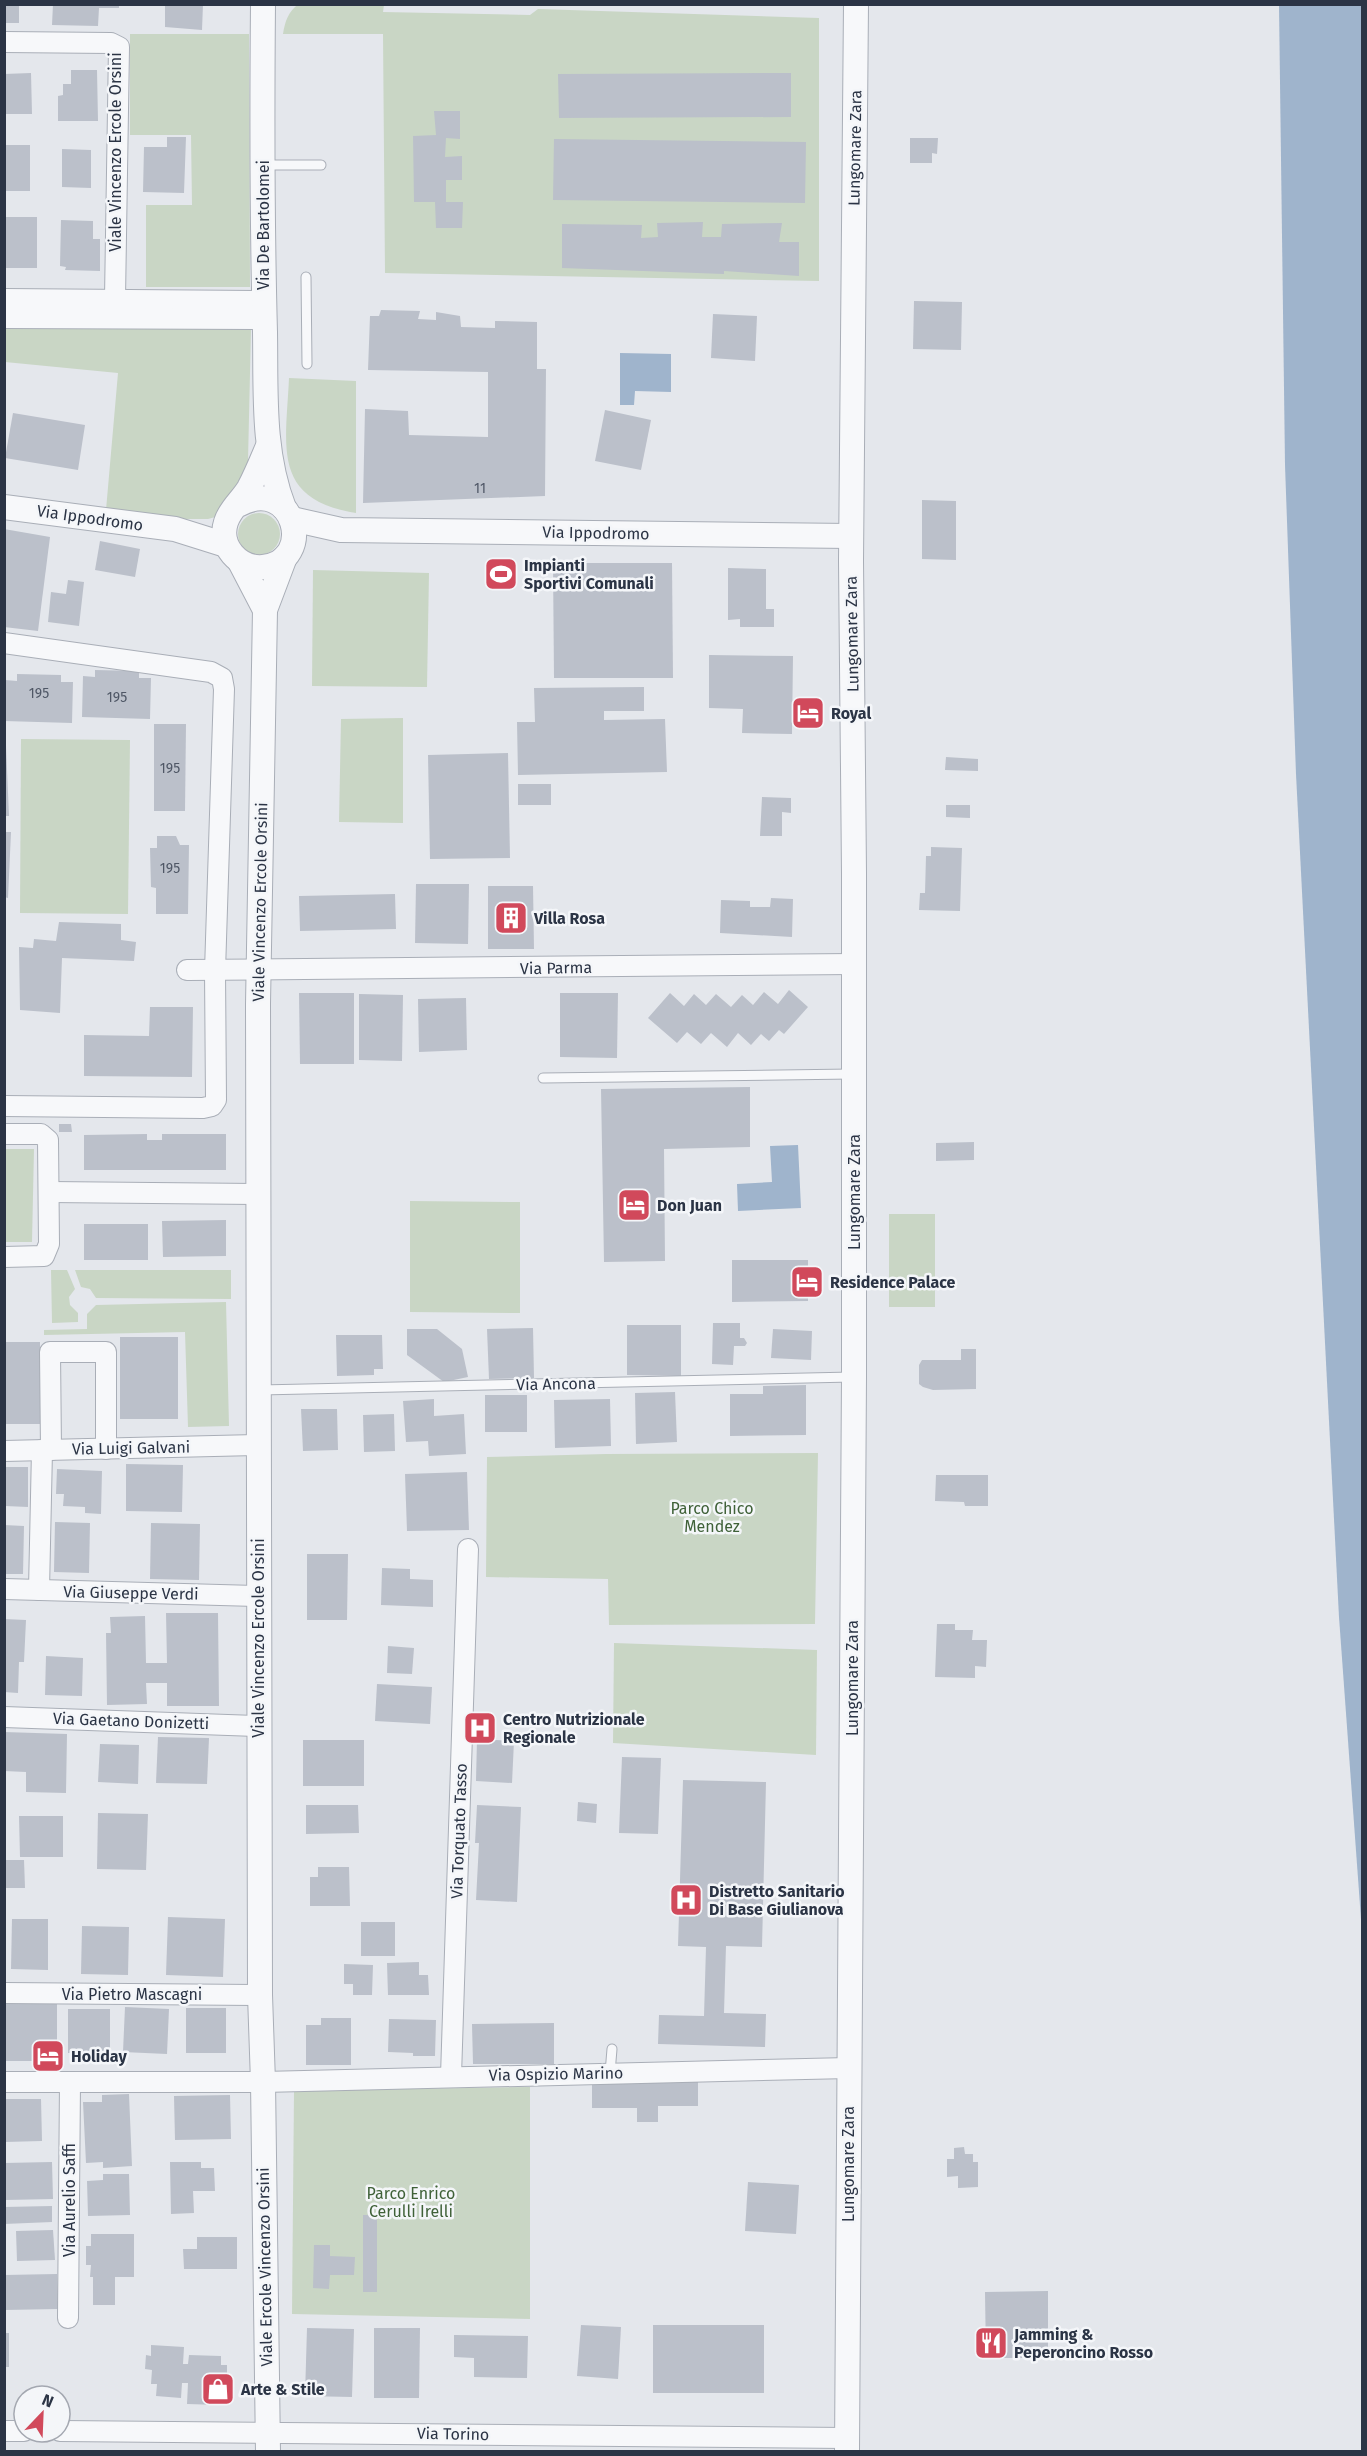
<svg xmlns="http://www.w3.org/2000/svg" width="1367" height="2456" font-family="'Fira Sans',sans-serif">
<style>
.green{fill:#c9d6c5}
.water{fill:#9fb4cc}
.building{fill:#bbc0ca}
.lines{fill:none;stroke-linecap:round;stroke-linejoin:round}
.service-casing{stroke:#a9aeb7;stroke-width:11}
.minor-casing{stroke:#a9aeb7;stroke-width:22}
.tertiary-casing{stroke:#a9aeb7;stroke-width:26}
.service{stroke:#f7f8fa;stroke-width:9}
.minor{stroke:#f7f8fa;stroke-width:20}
.tertiary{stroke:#f7f8fa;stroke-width:24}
.labels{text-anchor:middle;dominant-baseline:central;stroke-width:5;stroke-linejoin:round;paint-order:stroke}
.number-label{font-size:14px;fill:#4f5766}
.street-label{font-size:16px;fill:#2b3445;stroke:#f4f6f9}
.poi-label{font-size:16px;font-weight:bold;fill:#2b3445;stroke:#f4f6f9;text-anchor:start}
.park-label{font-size:16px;fill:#3f6138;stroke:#f4f6f9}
</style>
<rect width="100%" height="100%" fill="#e4e7ec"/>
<g class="green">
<path d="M299,4L384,5L383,12L530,15L538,9L819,18V281L385,273L383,34H283C285,22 288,11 299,4Z"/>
<path d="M130,34H249L250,287H146V205H192L191,135H130Z"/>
<path d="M4,327L251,329L248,461L236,497L219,516L208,519H182L106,510L118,373L5,362Z"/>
<path d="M289,378L356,381V513C271,499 286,447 289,378Z"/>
<circle cx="259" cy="534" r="21"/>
<path d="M313,570L429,573L427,687L312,686Z"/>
<path d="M403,718V823L339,822L341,719Z"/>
<path d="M21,739L130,740L128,914L20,913Z"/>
<path d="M5,1149H34L32,1242H5Z"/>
<path d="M410,1201L520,1202V1313L410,1312Z"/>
<rect x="889" y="1214" width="46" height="93"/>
<path d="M51,1270H67L75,1289L69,1297L70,1305L78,1313V1322L52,1323Z"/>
<path d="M75,1270H231V1299L96,1298L90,1289L81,1287Z"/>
<path d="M226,1302L229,1426L188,1427L185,1332L44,1335V1330L87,1329V1314L96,1305Z"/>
<path d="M818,1453L815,1624L609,1625L608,1579L486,1577L487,1457L606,1454Z"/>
<path d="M614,1643L817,1650L816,1755L613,1743Z"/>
<path d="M530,2087V2319L292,2314L294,2091Z"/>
</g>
<g class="water">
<path d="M1279,5H1362V1933L1339,1617L1296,774L1285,465Z"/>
<path d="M620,353L671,354V392L635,391L634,405H620Z"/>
<path d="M798,1145L801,1208L738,1211L737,1184L772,1182L770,1146Z"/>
</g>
<g class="building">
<rect x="4" y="4" width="15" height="19"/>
<path d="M53,4H119V8H99L98,26L52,25Z"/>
<path d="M165,4H203L202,30L165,27Z"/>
<path d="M71,70H97L98,121H58V96L63,95V84H71Z"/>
<path d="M31,73L32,114H4V74Z"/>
<path d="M791,73V117L559,118L558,74Z"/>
<path d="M434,111H460V139L446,138L445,157L462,156V180H446V202H463L462,228H436L435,202H414L413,136L436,135Z"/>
<path d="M167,137H186L184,193L143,192L144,147H167Z"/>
<path d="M910,138H938L937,154L932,153V163H910Z"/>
<path d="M554,139L806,142L805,203L553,200Z"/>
<rect x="4" y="145" width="26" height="46"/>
<path d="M62,149L91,150V188L62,187Z"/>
<rect x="4" y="217" width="33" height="51"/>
<path d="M61,220L93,221V239H100V271L65,270L66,267L60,266Z"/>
<path d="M703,222L702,237H721L722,224L782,223L779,242H799V276L724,271V274L562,268V224L642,225L641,238L658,237L657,223Z"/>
<path d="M914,301L962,302L961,350L913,349Z"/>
<path d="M381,310L420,311L418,319L436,320V312L460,316L461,327L495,328V321L537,322V369H546L545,496L363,503L365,409L408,411L409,435L488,437V372L368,370L370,316H379Z"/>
<path d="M713,314L757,316L755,361L711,358Z"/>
<path d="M605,410L651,420L641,470L595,461Z"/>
<path d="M13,413L85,425L78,470L5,458Z"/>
<path d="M922,500L956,501V560L922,559Z"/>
<path d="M4,529L50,537L38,631L4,627Z"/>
<path d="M100,541L140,549L135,577L95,570Z"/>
<path d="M553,563H672L673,678H554Z"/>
<path d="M728,568L766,569V609H774V627H740V619L728,620Z"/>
<path d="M68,580L84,582L79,626L48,622L51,592L66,594Z"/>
<path d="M709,655L793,656L792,734L742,733L743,709L709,708Z"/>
<path d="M95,670L139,671V678H151L150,719L82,717L83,676L95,677Z"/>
<path d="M17,674L61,675V682H73L72,723L4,721L5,680L17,681Z"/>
<path d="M644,687V711H604V720L665,719L667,772L518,775L517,722H535L534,688Z"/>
<path d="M154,724H186L185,811H154Z"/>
<path d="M4,746H6L9,816H4Z"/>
<path d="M508,753L510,858L430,859L428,755Z"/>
<path d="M946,757L978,759V771L945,770Z"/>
<rect x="518" y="784" width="33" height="21"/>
<path d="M762,797L791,798V813L782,812V836H760Z"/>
<path d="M946,805H970V818L946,817Z"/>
<path d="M4,832H11L8,898L4,897Z"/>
<path d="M157,836H176L180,845H189L188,914H156V888L151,887L150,848H157Z"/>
<path d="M931,847L962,848L960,911L919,910L920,893H925L926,856H931Z"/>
<path d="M416,884H469L468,944L415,943Z"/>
<path d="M488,886H533L534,949H488Z"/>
<path d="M395,894L396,929L300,931L299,896Z"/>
<path d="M771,898L793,899L792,937L720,933L721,900L750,901V907H770Z"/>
<path d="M59,922L121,924V940L136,942L134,961L62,958L60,1013L20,1010L19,947L33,948L34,939L56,941Z"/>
<path d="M789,990L808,1007L784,1034L779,1030L769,1041L761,1034L751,1045L738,1033L727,1047L711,1033L701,1044L687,1032L677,1043L648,1018L670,993L684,1006L694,994L706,1005L716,994L731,1007L742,995L753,1005L764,992L778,1004Z"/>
<path d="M299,993H354V1064H300Z"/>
<path d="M560,993H618L617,1058L560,1057Z"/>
<path d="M359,994L403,995L402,1061L359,1060Z"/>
<path d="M466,998L467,1050L419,1052L418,999Z"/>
<path d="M150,1007H193L192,1077L84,1076V1035L149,1036Z"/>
<path d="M750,1087V1147L664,1149L665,1261L604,1262L601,1089Z"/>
<path d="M59,1124H71L72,1132H59Z"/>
<path d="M147,1134V1140H162V1134H226V1170H84V1135Z"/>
<path d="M974,1142V1160L936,1161V1143Z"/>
<path d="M226,1220V1256L163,1257L162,1221Z"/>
<rect x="84" y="1224" width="64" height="36"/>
<path d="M732,1260H808V1301L732,1302Z"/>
<path d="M713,1323H740V1338H744L747,1343L745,1346H734L733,1365L712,1364Z"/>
<path d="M627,1325H681V1376L627,1375Z"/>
<path d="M533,1328L534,1378L489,1379L487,1329Z"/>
<path d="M407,1329H437L462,1349L468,1377L444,1382L407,1355Z"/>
<path d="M773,1329L812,1331L811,1360L771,1358Z"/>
<path d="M336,1335H382L383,1369H374V1375L337,1376Z"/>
<rect x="120" y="1337" width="58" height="82"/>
<rect x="5" y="1342" width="35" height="82"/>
<path d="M961,1349H976V1389L933,1390L923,1387L919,1384V1365L922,1360H961Z"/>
<path d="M806,1385V1435L730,1436V1394H763V1386Z"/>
<path d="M675,1392L677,1442L636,1444L635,1393Z"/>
<rect x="485" y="1395" width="42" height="37"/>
<path d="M434,1399V1416L464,1414L466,1454L429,1456L428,1441L406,1442L403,1401Z"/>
<path d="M610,1399L611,1446L555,1448L554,1400Z"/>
<path d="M301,1409H337L338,1450L303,1451Z"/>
<path d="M394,1414L395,1451L364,1452L363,1415Z"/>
<path d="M126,1464L183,1465L182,1512L126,1511Z"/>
<path d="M5,1467H28V1507L5,1506Z"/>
<path d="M57,1469L102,1471L101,1514L85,1513V1507L63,1506L64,1494H56Z"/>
<path d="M467,1472L469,1530L407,1531L405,1474Z"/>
<path d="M936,1475H988V1506H965L964,1502L935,1501Z"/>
<path d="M55,1522L90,1523L89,1573L54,1572Z"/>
<path d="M151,1523L200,1524L199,1580L150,1579Z"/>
<path d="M4,1525L24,1526L23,1574H4Z"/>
<path d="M307,1554H348L347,1620H307Z"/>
<path d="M382,1568L410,1569V1579L433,1580V1607L381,1605Z"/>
<path d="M166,1613H218L219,1706H167V1683H146L147,1704L107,1705L106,1633H111L110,1617L145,1616L146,1663H167Z"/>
<path d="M4,1619L26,1620L24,1662H19L18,1693L4,1692Z"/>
<path d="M937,1624H955V1630H973L972,1640H987L986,1667L975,1666V1678L935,1677Z"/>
<path d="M388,1646L414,1648L412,1674L387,1673Z"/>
<path d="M46,1656L83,1658L82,1696L45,1695Z"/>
<path d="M377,1684L432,1687L430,1724L375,1721Z"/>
<path d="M4,1732L67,1734L66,1793L26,1792V1772L4,1771Z"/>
<path d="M158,1737L209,1738L207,1784L156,1783Z"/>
<path d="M477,1739L514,1741L512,1783L476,1781Z"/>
<rect x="303" y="1740" width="61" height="46"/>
<path d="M100,1744L139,1745L138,1784L98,1782Z"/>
<path d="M622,1757L661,1758L658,1834L619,1833Z"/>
<path d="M683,1780L766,1782L762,1947L726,1946L724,2013L766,2014L765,2047L658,2044L659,2015L704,2016L706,1947L678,1946Z"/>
<path d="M578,1802L597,1804L596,1823L577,1821Z"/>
<path d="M306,1805H358L359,1833L306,1834Z"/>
<path d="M477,1805L521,1807L517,1902L476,1900L479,1843H475Z"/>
<path d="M98,1813L148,1814L146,1870L97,1869Z"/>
<path d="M19,1816H63V1857H20Z"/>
<path d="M4,1860H24L25,1888H4Z"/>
<path d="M318,1867H349L350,1906H310V1877H318Z"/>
<path d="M168,1917L225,1919L223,1977L166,1975Z"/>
<path d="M12,1919H48V1970L11,1969Z"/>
<rect x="361" y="1922" width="34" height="34"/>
<path d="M82,1926L129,1927L128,1975L81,1974Z"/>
<path d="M419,1962V1975H428L429,1995H388L387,1963Z"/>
<path d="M344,1964L373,1965L372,1995H353V1984H344Z"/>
<path d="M4,2003L57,2004V2061H4Z"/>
<path d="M125,2007L169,2009L167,2054L123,2052Z"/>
<rect x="186" y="2008" width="40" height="45"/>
<path d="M68,2009H110V2054L68,2053Z"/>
<path d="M321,2018H351V2065H306V2025H321Z"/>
<path d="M389,2019L436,2020L435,2056H413V2053L388,2052Z"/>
<path d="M554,2023V2064H473L472,2024Z"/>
<path d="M592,2082H698V2106H658V2122H637V2108H592Z"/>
<path d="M129,2094L132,2166L103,2168V2162L86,2163L83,2102H102V2095Z"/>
<path d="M230,2095L231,2139L175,2140L174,2096Z"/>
<path d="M5,2099H41L42,2141L5,2142Z"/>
<path d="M964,2147L965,2154H973V2162H978V2187L958,2188V2176L947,2177V2159H954V2148Z"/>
<path d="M52,2162L53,2199L5,2200L4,2163Z"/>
<path d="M170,2162H201V2168H214L215,2191H193L194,2213L171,2214Z"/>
<path d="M103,2174H129L130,2215L88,2216L87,2181L103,2180Z"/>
<path d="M748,2182L799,2185L796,2234L745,2231Z"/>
<path d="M52,2206V2222L4,2224V2207Z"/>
<rect x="363" y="2215" width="14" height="77"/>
<path d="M53,2230L55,2260L17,2261L16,2231Z"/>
<path d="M91,2234H134V2277H115V2305H93V2277H90L91,2265H86V2246H91Z"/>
<path d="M197,2237H237V2269H184L183,2249H197Z"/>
<path d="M314,2245H330V2256L355,2257L354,2275H330L329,2289L313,2288Z"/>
<path d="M57,2274L58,2309L5,2310L4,2275Z"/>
<path d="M1048,2291V2358H986L985,2292Z"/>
<path d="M581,2325L621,2327L618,2379L577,2376Z"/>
<rect x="653" y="2325" width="111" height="68"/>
<path d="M307,2328L354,2329L352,2397L305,2396Z"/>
<path d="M374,2328H420L419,2398H374Z"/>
<rect x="4" y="2333" width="5" height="34"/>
<path d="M454,2335L528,2336L527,2378L474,2377V2358L454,2357Z"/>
<path d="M151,2345L184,2347L183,2364H188L189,2355L221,2356V2365H227V2383H220L219,2405L187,2404L188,2383H182L181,2398L156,2396L157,2384H151L152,2370L145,2369L146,2355L151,2356Z"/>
</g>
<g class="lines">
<g class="service-casing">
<g id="service">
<path d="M263,165H321"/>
<path d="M306,277L307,364"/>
<path d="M543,1078L852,1074"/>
<path d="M260,1390L852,1377"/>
<path d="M610,2073L612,2049"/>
</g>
</g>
<g class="minor-casing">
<g id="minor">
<path d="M4,42L111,43L119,47L115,298"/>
<path d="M4,299L264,301"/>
<path d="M4,318L264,319"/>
<path d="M4,643L211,672L222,678L224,689L215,971L216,1100L212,1106L203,1108L4,1106"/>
<path d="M187,970L854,964"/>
<path d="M4,1134H41L48,1140L49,1244L44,1256L4,1257"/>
<path d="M49,1192L259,1194"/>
<path d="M51,1450L50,1352H106V1449"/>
<path d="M4,1451L258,1445"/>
<path d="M4,1589L258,1596"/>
<path d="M39,1590L42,1450"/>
<path d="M4,1717L258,1726"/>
<path d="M4,1993L260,1995"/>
<path d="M451,2076L468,1549"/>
<path d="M4,2082H263L849,2068"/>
<path d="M68,2318L70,2082"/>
<path d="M4,2431H24"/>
<path d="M60,2431L847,2438"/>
</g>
</g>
<g class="tertiary-casing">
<g id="tertiary">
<path d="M263,4C262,114 262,223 265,332C266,391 262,452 284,508"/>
<path d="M238,505C295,474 317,562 263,567C239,569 218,546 226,522C230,509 242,500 249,488C256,475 262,460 268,446"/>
<path d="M4,507L175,529L226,545"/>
<path d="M292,519L341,530L851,536"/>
<path d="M240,562L265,610"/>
<path d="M268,2452L263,2082L260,1995L258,1004L265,610L285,557"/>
<path d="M847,2452L854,1377V873L851,561L856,4"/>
</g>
</g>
<use href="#service" class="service"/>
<use href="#minor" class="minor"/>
<use href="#tertiary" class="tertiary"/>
</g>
<defs>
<g id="stadium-square" transform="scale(1.725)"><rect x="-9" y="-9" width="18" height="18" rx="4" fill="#d1495b" stroke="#f4f6f9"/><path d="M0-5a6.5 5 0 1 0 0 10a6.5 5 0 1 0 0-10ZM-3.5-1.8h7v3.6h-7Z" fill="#fff"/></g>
<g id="hotel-square" transform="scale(1.725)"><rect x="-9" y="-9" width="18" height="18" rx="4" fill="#d1495b" stroke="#f4f6f9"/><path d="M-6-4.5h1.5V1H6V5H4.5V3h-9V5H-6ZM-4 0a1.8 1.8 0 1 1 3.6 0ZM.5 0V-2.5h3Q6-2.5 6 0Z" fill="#fff"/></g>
<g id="building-square" transform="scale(1.725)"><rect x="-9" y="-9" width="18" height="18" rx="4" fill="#d1495b" stroke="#f4f6f9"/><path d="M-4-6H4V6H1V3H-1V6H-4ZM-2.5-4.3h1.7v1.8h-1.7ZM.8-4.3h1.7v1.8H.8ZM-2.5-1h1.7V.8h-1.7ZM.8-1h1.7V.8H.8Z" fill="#fff"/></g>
<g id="hospital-square" transform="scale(1.725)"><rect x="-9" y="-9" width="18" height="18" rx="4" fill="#d1495b" stroke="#f4f6f9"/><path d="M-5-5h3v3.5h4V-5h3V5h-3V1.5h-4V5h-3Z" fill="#fff"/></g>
<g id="restaurant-square" transform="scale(1.725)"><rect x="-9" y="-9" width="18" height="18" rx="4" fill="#d1495b" stroke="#f4f6f9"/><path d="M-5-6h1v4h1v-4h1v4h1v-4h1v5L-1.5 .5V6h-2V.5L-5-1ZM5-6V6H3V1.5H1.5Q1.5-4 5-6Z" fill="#fff"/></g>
<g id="shop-square" transform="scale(1.725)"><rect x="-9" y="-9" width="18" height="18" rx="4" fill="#d1495b" stroke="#f4f6f9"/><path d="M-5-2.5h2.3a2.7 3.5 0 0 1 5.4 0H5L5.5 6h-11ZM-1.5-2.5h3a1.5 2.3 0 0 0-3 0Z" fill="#fff"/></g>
</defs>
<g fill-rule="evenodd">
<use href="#stadium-square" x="501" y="574"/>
<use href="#hotel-square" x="808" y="713"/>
<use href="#building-square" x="511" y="918"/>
<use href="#hotel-square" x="634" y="1205"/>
<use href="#hotel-square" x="807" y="1282"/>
<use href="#hospital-square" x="480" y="1728"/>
<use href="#hospital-square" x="686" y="1900"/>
<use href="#hotel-square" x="48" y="2056"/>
<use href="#restaurant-square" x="991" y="2343"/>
<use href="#shop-square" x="218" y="2389"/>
</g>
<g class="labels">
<g class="number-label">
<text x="480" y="488">11</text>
<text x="39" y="693">195</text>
<text x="117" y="697">195</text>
<text x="170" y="768">195</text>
<text x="170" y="868">195</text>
</g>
<g class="street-label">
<text transform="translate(855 148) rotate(-89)">Lungomare Zara</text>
<text transform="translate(115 152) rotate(-90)">Viale Vincenzo Ercole Orsini</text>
<text transform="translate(263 225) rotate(-90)">Via De Bartolomei</text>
<text transform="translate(90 518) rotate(8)">Via Ippodromo</text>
<text transform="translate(596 533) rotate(1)">Via Ippodromo</text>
<text transform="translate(852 634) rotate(-91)">Lungomare Zara</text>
<text transform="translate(260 902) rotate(-89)">Viale Vincenzo Ercole Orsini</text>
<text transform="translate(556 968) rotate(-1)">Via Parma</text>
<text transform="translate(854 1192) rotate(-90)">Lungomare Zara</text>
<text transform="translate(556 1384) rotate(-1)">Via Ancona</text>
<text transform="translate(131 1448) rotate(-1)">Via Luigi Galvani</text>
<text transform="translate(131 1593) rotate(1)">Via Giuseppe Verdi</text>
<text transform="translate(258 1638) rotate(-90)">Viale Vincenzo Ercole Orsini</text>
<text transform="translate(852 1678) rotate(-90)">Lungomare Zara</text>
<text transform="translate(131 1721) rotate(2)">Via Gaetano Donizetti</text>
<text transform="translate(459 1831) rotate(-88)">Via Torquato Tasso</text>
<text x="132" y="1994">Via Pietro Mascagni</text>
<text transform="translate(556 2074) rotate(-1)">Via Ospizio Marino</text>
<text transform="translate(848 2164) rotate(-90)">Lungomare Zara</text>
<text transform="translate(69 2200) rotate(-90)">Via Aurelio Saffi</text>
<text transform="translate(265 2267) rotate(-91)">Viale Ercole Vincenzo Orsini</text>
<text transform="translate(453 2434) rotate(1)">Via Torino</text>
</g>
<g class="poi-label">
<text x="524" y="565">Impianti<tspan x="524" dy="18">Sportivi Comunali</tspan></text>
<text x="831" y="713">Royal</text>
<text x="534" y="918">Villa Rosa</text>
<text x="657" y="1205">Don Juan</text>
<text x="830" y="1282">Residence Palace</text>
<text x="503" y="1719">Centro Nutrizionale<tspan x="503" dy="18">Regionale</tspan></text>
<text x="709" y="1891">Distretto Sanitario<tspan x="709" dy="18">Di Base Giulianova</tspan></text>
<text x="71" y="2056">Holiday</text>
<text x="1014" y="2334">Jamming &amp;<tspan x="1014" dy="18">Peperoncino Rosso</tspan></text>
<text x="241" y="2389">Arte &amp; Stile</text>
</g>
<g class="park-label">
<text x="712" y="1508">Parco Chico<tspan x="712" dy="18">Mendez</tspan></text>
<text x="411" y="2193">Parco Enrico<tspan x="411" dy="18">Cerulli Irelli</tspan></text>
</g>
</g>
<rect width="1367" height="2456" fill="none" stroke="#2b3445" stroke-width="12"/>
<g transform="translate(42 2414) rotate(23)"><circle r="28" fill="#f4f6f9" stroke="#a4a8b1" stroke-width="1.5"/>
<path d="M0-4.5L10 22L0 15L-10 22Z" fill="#d1495b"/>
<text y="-9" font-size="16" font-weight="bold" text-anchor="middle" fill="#2b3445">N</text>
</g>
</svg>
